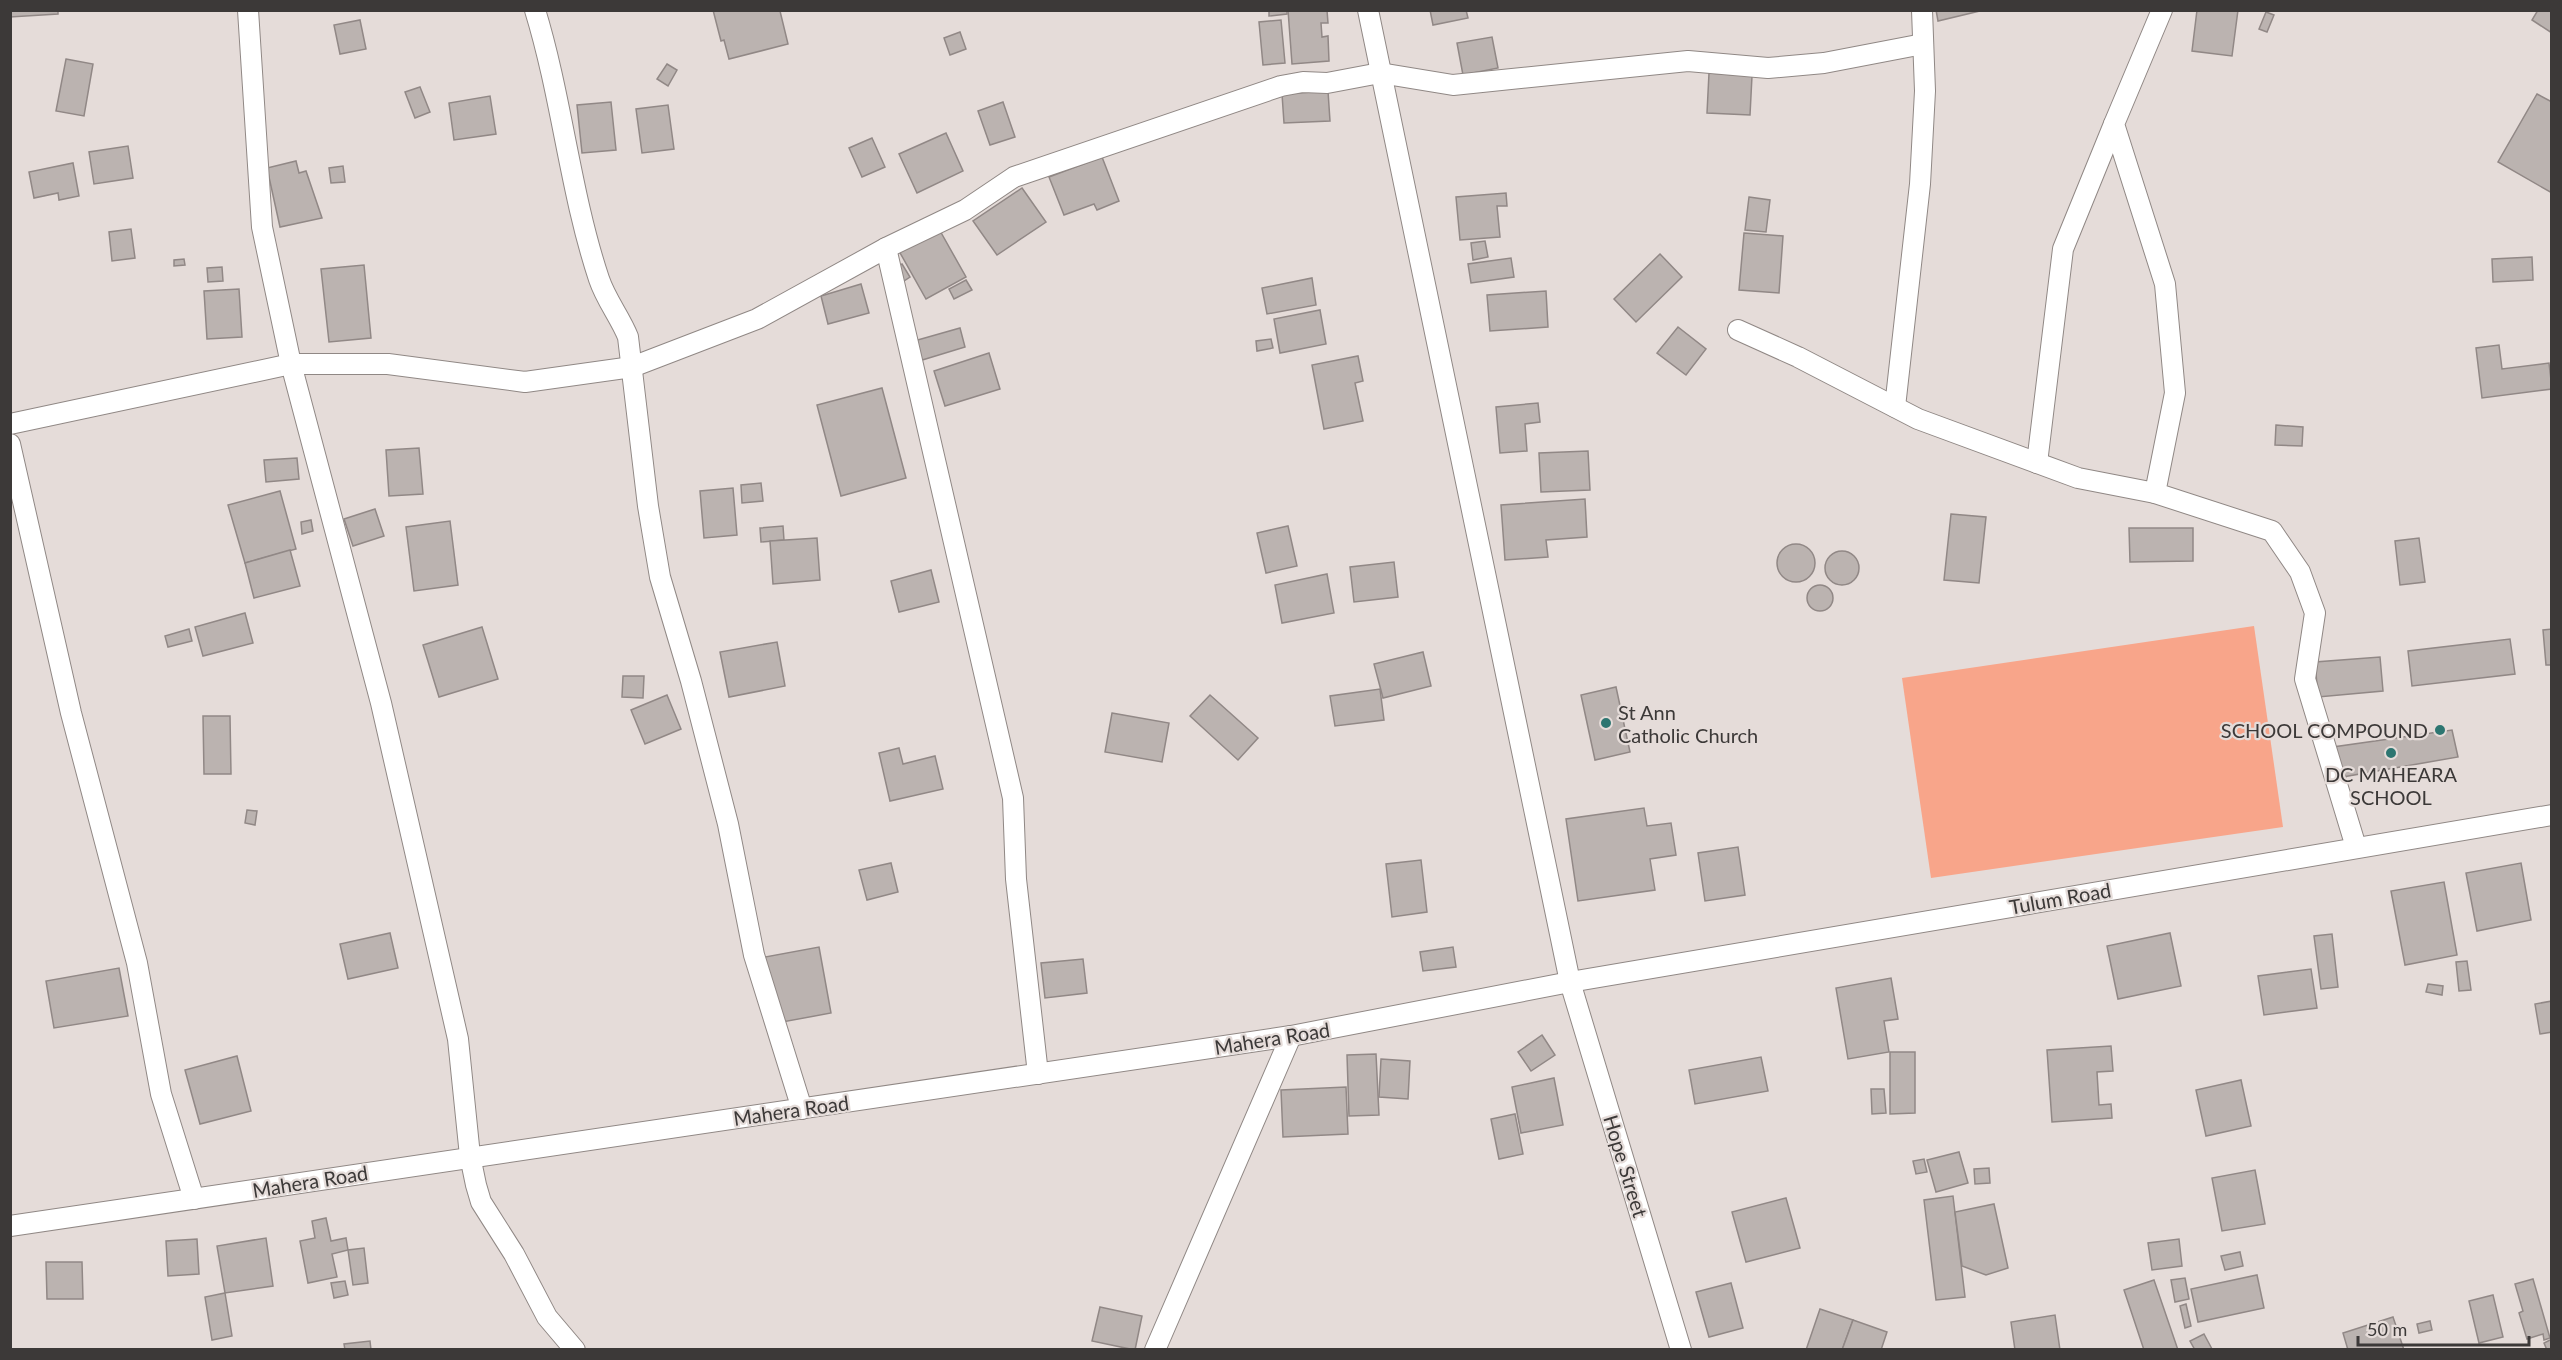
<svg xmlns="http://www.w3.org/2000/svg" width="2562" height="1360" font-family="Lato,sans-serif">
<style>
.green{fill:#f8a58a}
.building{fill:#bbb3b0;stroke:#918886;stroke-width:1.5}
.lines{fill:none;stroke-linecap:round;stroke-linejoin:round}
.minor-casing{stroke:#908885;stroke-width:22}
.minor{stroke:#fff;stroke-width:20}
.poi-dot{fill:#2d7671;stroke:#e5dcd9;stroke-width:2}
.labels{text-anchor:middle;dominant-baseline:central;stroke-width:4.5;stroke-linejoin:round;paint-order:stroke}
.poi-label{font-size:20px;fill:#3c3938;stroke:#e5dcd9;text-anchor:start}
.street-label{font-size:20px;fill:#3c3938;stroke:#e5dcd9}
</style>
<rect width="100%" height="100%" fill="#e5dcd9"/>
<path class="green" d="M2254,626L2283,827L1931,878L1902,678Z"/>
<g class="building">
<path d="M10,10H58V14L10,17Z"/>
<path d="M713,10L780,11L788,44L729,59L724,40L721,41Z"/>
<path d="M1269,10H1287V14L1269,16Z"/>
<path d="M1288,10H1327L1328,23H1321L1322,37L1328,36L1329,61L1292,64Z"/>
<path d="M1430,10H1466L1468,18L1433,25Z"/>
<path d="M1936,10H1984L1938,21Z"/>
<path d="M2197,10H2238L2232,56L2192,51Z"/>
<path d="M2538,10H2552V33L2532,20Z"/>
<path d="M2266,12L2274,15L2267,32L2259,29Z"/>
<path d="M360,20L366,49L340,54L334,25Z"/>
<path d="M1281,20L1285,63L1263,65L1259,22Z"/>
<path d="M960,32L966,49L950,55L944,38Z"/>
<path d="M1492,37L1498,68L1463,75L1457,43Z"/>
<path d="M66,59L93,64L84,116L56,111Z"/>
<path d="M667,64L677,70L668,86L657,79Z"/>
<path d="M1709,73L1752,76L1750,115L1707,113Z"/>
<path d="M420,87L430,112L415,118L405,92Z"/>
<path d="M1328,91L1330,121L1284,123L1282,94Z"/>
<path d="M2537,94L2552,102V193L2498,162Z"/>
<path d="M490,96L496,134L454,140L449,103Z"/>
<path d="M611,102L616,150L582,153L577,105Z"/>
<path d="M1003,102L1015,137L990,145L978,111Z"/>
<path d="M668,105L674,149L642,153L636,109Z"/>
<path d="M946,133L963,171L917,193L899,154Z"/>
<path d="M872,138L885,167L862,177L849,148Z"/>
<path d="M128,146L133,178L94,184L89,152Z"/>
<path d="M1102,157L1119,201L1097,210L1094,204L1064,215L1049,177Z"/>
<path d="M296,161L299,173L306,171L322,218L280,227L267,168Z"/>
<path d="M73,163L79,196L59,200L58,193L34,198L29,172Z"/>
<path d="M343,166L345,182L331,183L329,168Z"/>
<path d="M1022,188L1046,222L997,255L973,221Z"/>
<path d="M1506,193L1507,206H1497L1500,237L1460,240L1456,197Z"/>
<path d="M1749,197L1770,200L1766,232L1745,230Z"/>
<path d="M131,229L135,258L112,261L109,232Z"/>
<path d="M939,229L966,277L926,299L899,251Z"/>
<path d="M1744,233L1783,236L1779,293L1739,290Z"/>
<path d="M1485,241L1488,257L1473,260L1471,243Z"/>
<path d="M1660,254L1682,277L1636,322L1614,299Z"/>
<path d="M2532,257L2533,280L2493,282L2492,259Z"/>
<path d="M1511,258L1514,277L1471,283L1468,264Z"/>
<path d="M184,259L185,265L174,266V260Z"/>
<path d="M902,264L910,277L904,281L896,267Z"/>
<path d="M364,265L371,338L329,342L321,269Z"/>
<path d="M222,267L223,281L208,282L207,268Z"/>
<path d="M1312,278L1316,305L1267,314L1262,288Z"/>
<path d="M966,280L972,290L954,299L949,289Z"/>
<path d="M861,284L869,313L828,324L821,296Z"/>
<path d="M239,289L242,337L207,339L204,291Z"/>
<path d="M1546,291L1548,327L1490,331L1487,295Z"/>
<path d="M1320,310L1326,344L1280,353L1274,319Z"/>
<path d="M1678,327L1706,349L1686,375L1657,353Z"/>
<path d="M960,328L965,347L919,361L914,341Z"/>
<path d="M1271,339L1273,348L1257,351L1256,341Z"/>
<path d="M2499,345L2502,369L2549,363L2552,389L2482,398L2476,348Z"/>
<path d="M989,353L1000,389L945,406L934,371Z"/>
<path d="M1358,356L1363,381L1355,383L1363,421L1324,429L1312,365Z"/>
<path d="M882,388L906,478L841,496L817,405Z"/>
<path d="M1538,403L1540,422L1525,424L1527,451L1500,453L1496,407Z"/>
<path d="M2276,425L2303,427L2302,446L2275,445Z"/>
<path d="M419,448L423,494L389,496L386,450Z"/>
<path d="M1588,451L1590,490L1541,492L1539,453Z"/>
<path d="M297,458L299,479L266,482L264,460Z"/>
<path d="M761,483L763,501L742,503L741,485Z"/>
<path d="M733,488L737,535L704,538L700,491Z"/>
<path d="M280,491L296,549L245,563L228,505Z"/>
<path d="M1585,499L1587,537L1546,540L1548,557L1505,560L1501,505Z"/>
<path d="M375,509L384,536L353,546L344,519Z"/>
<path d="M1951,514L1986,517L1979,583L1944,580Z"/>
<path d="M311,520L313,531L302,534L301,522Z"/>
<path d="M450,521L458,585L414,591L406,527Z"/>
<path d="M783,526L784,540L761,542L760,528Z"/>
<path d="M1288,526L1297,566L1266,573L1257,533Z"/>
<path d="M2129,528H2193V561L2130,562Z"/>
<path d="M817,538L820,580L773,584L770,541Z"/>
<path d="M2419,538L2425,582L2400,585L2395,541Z"/>
<circle cx="1796" cy="563" r="19"/>
<path d="M290,550L300,586L254,598L245,563Z"/>
<circle cx="1842" cy="568" r="17"/>
<path d="M1394,562L1398,597L1354,602L1350,567Z"/>
<path d="M931,570L939,602L899,612L891,581Z"/>
<path d="M1327,574L1334,613L1282,623L1275,585Z"/>
<circle cx="1820" cy="598" r="13"/>
<path d="M245,613L253,643L203,656L195,627Z"/>
<path d="M482,627L498,679L439,697L423,645Z"/>
<path d="M189,629L192,641L168,647L165,636Z"/>
<path d="M2552,629V665H2546L2543,630Z"/>
<path d="M2510,639L2515,674L2412,686L2408,651Z"/>
<path d="M777,642L785,686L729,697L720,652Z"/>
<path d="M1423,652L1431,686L1383,698L1374,664Z"/>
<path d="M2380,657L2383,691L2318,697L2315,662Z"/>
<path d="M623,676H644L643,698L622,697Z"/>
<path d="M1616,687L1630,752L1595,760L1581,695Z"/>
<path d="M1380,689L1384,720L1335,726L1330,696Z"/>
<path d="M667,695L681,729L645,744L631,710Z"/>
<path d="M1210,695L1258,738L1238,760L1190,716Z"/>
<path d="M1112,713L1169,723L1162,762L1105,752Z"/>
<path d="M203,716H230L231,774H204Z"/>
<path d="M2452,730L2458,757L2325,780L2326,748Z"/>
<path d="M899,748L903,764L935,756L943,789L890,801L879,753Z"/>
<path d="M1644,808L1647,826L1671,823L1676,855L1650,859L1655,890L1578,901L1566,819Z"/>
<path d="M247,810L257,811L255,825L245,823Z"/>
<path d="M1738,847L1745,895L1705,901L1698,853Z"/>
<path d="M1421,860L1427,912L1392,917L1386,864Z"/>
<path d="M891,863L898,892L867,900L859,870Z"/>
<path d="M2521,863L2531,920L2477,931L2466,873Z"/>
<path d="M2444,882L2457,955L2405,965L2391,891Z"/>
<path d="M390,933L398,968L348,979L340,944Z"/>
<path d="M2170,933L2181,986L2118,999L2107,946Z"/>
<path d="M2332,934L2338,987L2321,989L2314,936Z"/>
<path d="M819,947L831,1013L777,1023L765,957Z"/>
<path d="M1453,947L1456,967L1423,971L1420,952Z"/>
<path d="M1083,959L1087,993L1045,998L1041,963Z"/>
<path d="M2467,961L2471,990L2459,991L2456,962Z"/>
<path d="M119,968L128,1016L54,1028L46,981Z"/>
<path d="M2311,969L2317,1008L2264,1015L2258,976Z"/>
<path d="M1891,978L1898,1019L1884,1021L1889,1052L1848,1059L1836,988Z"/>
<path d="M2428,984L2443,986L2442,995L2426,992Z"/>
<path d="M2552,1001V1032L2540,1034L2535,1004Z"/>
<path d="M1542,1035L1555,1055L1531,1071L1518,1052Z"/>
<path d="M2111,1046L2113,1071L2097,1072L2099,1105L2111,1104L2112,1118L2052,1122L2047,1050Z"/>
<path d="M1890,1052H1915V1113L1890,1114Z"/>
<path d="M1376,1054L1379,1115L1349,1116L1347,1055Z"/>
<path d="M237,1056L251,1111L200,1124L185,1070Z"/>
<path d="M1761,1057L1768,1091L1695,1104L1689,1070Z"/>
<path d="M1381,1059L1410,1061L1408,1099L1379,1097Z"/>
<path d="M1554,1078L1563,1125L1521,1133L1512,1087Z"/>
<path d="M2241,1080L2251,1126L2206,1136L2196,1090Z"/>
<path d="M1346,1087L1348,1134L1283,1137L1281,1090Z"/>
<path d="M1871,1089H1884L1886,1113L1872,1114Z"/>
<path d="M1515,1114L1523,1154L1499,1159L1491,1119Z"/>
<path d="M1959,1152L1968,1183L1936,1192L1927,1160Z"/>
<path d="M1924,1159L1927,1172L1916,1174L1913,1161Z"/>
<path d="M1989,1168L1990,1183L1975,1184L1974,1169Z"/>
<path d="M2255,1170L2265,1224L2222,1231L2212,1178Z"/>
<path d="M1953,1196L1965,1297L1936,1300L1924,1200Z"/>
<path d="M1786,1198L1800,1248L1746,1262L1732,1212Z"/>
<path d="M1994,1204L2008,1268L1986,1275L1962,1266L1955,1212Z"/>
<path d="M326,1218L331,1241L346,1238L348,1250L332,1254L337,1277L308,1283L300,1241L315,1238L312,1221Z"/>
<path d="M266,1238L273,1286L225,1293L217,1246Z"/>
<path d="M197,1239L199,1274L168,1276L166,1241Z"/>
<path d="M2179,1239L2182,1266L2152,1270L2148,1243Z"/>
<path d="M364,1248L368,1283L353,1285L348,1250Z"/>
<path d="M2240,1252L2243,1266L2225,1270L2221,1256Z"/>
<path d="M46,1262H82L83,1299H47Z"/>
<path d="M2257,1275L2264,1308L2198,1322L2191,1289Z"/>
<path d="M2185,1278L2189,1299L2175,1302L2171,1280Z"/>
<path d="M2533,1279L2550,1338L2544,1340L2543,1334L2527,1339L2519,1313L2523,1311L2515,1284Z"/>
<path d="M2154,1280L2178,1350H2144L2124,1290Z"/>
<path d="M345,1281L348,1295L334,1298L331,1283Z"/>
<path d="M1731,1283L1743,1328L1709,1337L1696,1292Z"/>
<path d="M225,1293L232,1336L212,1340L205,1297Z"/>
<path d="M2493,1295L2503,1337L2479,1343L2469,1301Z"/>
<path d="M2186,1304L2191,1326L2185,1328L2180,1306Z"/>
<path d="M1100,1307L1142,1316L1135,1350L1092,1341Z"/>
<path d="M1820,1309L1853,1320L1842,1350H1806Z"/>
<path d="M2055,1315L2060,1350H2015L2011,1322Z"/>
<path d="M2393,1317L2404,1350H2348L2343,1333Z"/>
<path d="M1853,1320L1887,1332L1881,1350H1842Z"/>
<path d="M2430,1321L2432,1330L2419,1333L2417,1324Z"/>
<path d="M2204,1334L2212,1349L2195,1350L2190,1341Z"/>
<path d="M2552,1339V1350H2547L2544,1343Z"/>
<path d="M370,1341L371,1350H345L344,1344Z"/>
</g>
<g class="lines">
<g class="minor-casing">
<g id="minor">
<path d="M248,10L262,227L291,364L381,703L458,1039L470,1156L476,1185L481,1202L514,1254L547,1317L575,1350"/>
<path d="M535,10C562,98 570,192 599,279C606,300 620,317 628,337L648,506L660,577L691,681L728,824L754,955L802,1109"/>
<path d="M1368,10L1570,982L1681,1350"/>
<path d="M2162,10L2114,124L2165,284L2175,393L2155,493L2272,531L2300,572L2315,613L2305,679L2356,847"/>
<path d="M886,248L1013,798L1016,879L1038,1074"/>
<path d="M1738,330L1798,357L1918,419L2078,478L2155,493"/>
<path d="M1895,407L1920,184L1925,91L1922,10"/>
<path d="M10,424L291,364H388L525,382L632,367L757,319L886,248L965,210L1014,177L1281,86L1303,82L1327,83L1380,73L1453,85L1688,61L1768,68L1824,63L1923,44"/>
<path d="M10,444L71,713L137,963L161,1094L194,1199"/>
<path d="M2037,463L2063,249L2114,124"/>
<path d="M10,1226L1291,1036L1570,982L2552,815"/>
<path d="M1155,1350L1291,1036"/>
</g>
</g>
<use href="#minor" class="minor"/>
</g>
<g class="poi-dot">
<circle cx="1606" cy="723" r="6"/>
<circle cx="2440" cy="730" r="6"/>
<circle cx="2391" cy="753" r="6"/>
</g>
<g class="labels">
<g class="poi-label">
<text x="1618" y="712">St Ann<tspan x="1618" dy="23">Catholic Church</tspan></text>
<text x="2428" y="730" text-anchor="end">SCHOOL COMPOUND</text>
<text x="2391" y="774" text-anchor="middle">DC MAHEARA<tspan x="2391" dy="23">SCHOOL</tspan></text>
</g>
<g class="street-label">
<text transform="translate(2060 898) rotate(-10)">Tulum Road</text>
<text transform="translate(1272 1038) rotate(-9)">Mahera Road</text>
<text transform="translate(791 1110) rotate(-8)">Mahera Road</text>
<text transform="translate(1626 1166) rotate(73)">Hope Street</text>
<text transform="translate(310 1181) rotate(-9)">Mahera Road</text>
</g>
</g>
<rect width="2562" height="1360" fill="none" stroke="#3c3938" stroke-width="24"/>
<path d="M2358 1336v9h171v-9" fill="none" stroke="#3c3938" stroke-width="3"/>
<text x="2367" y="1336" font-size="18" fill="#3c3938" stroke="#e5dcd9" stroke-width="4.5" paint-order="stroke">50 m</text>
</svg>
